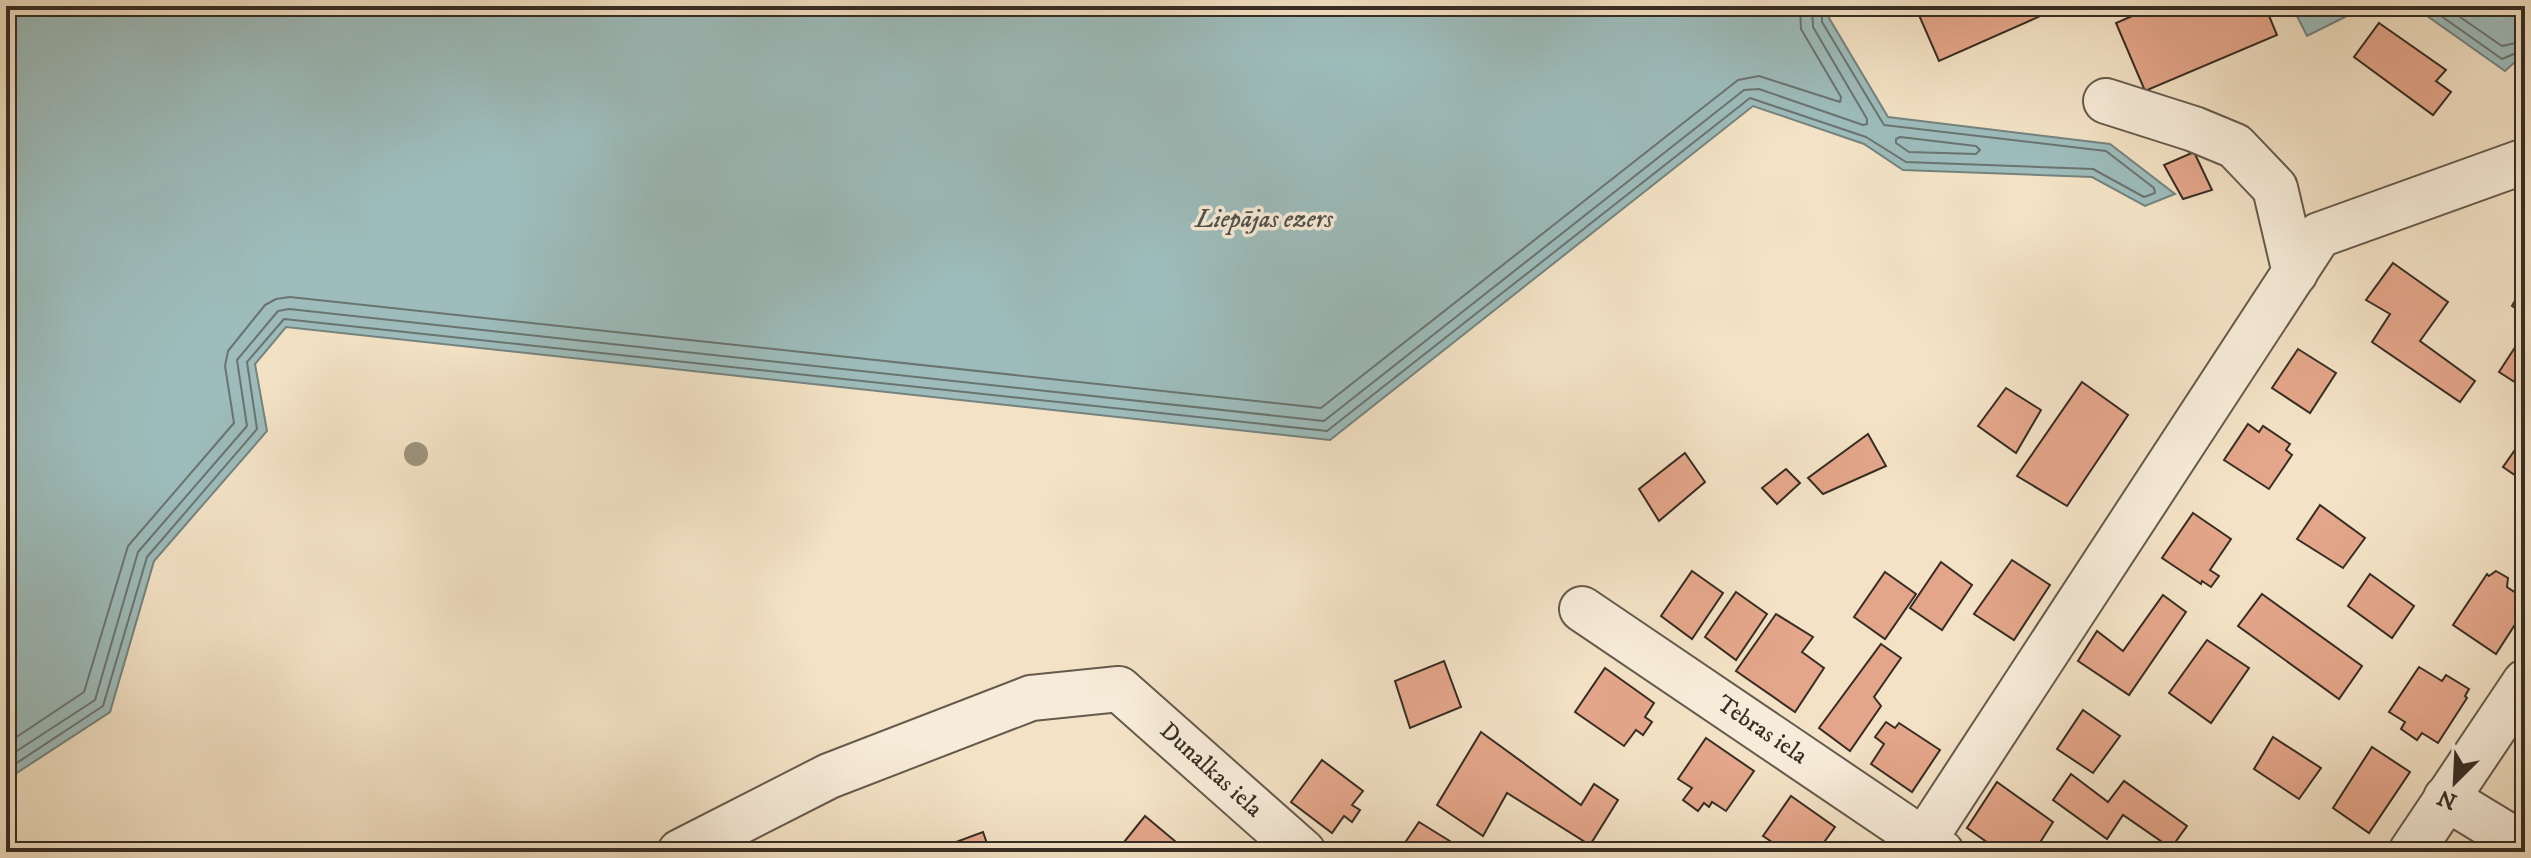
<svg xmlns="http://www.w3.org/2000/svg" width="2531" height="858" font-family="'IM FELL DW Pica',serif">
<style>
.water{fill:#9dbcbb;stroke:#74837f;stroke-width:2}
.lines{fill:none;stroke-linecap:round;stroke-linejoin:round}
.shore{stroke:#6a7470;stroke-width:2}
.building{fill:#e4a68a;stroke:#372d24;stroke-width:2}
.minor-casing{stroke:#665a4c;stroke-width:48}
.minor{stroke:#f7ecd9;stroke-width:44}
.tree{fill:#9e937c}
.labels{text-anchor:middle;dominant-baseline:central;stroke-width:7;stroke-linejoin:round;paint-order:stroke}
.street-label{font-size:24px;fill:#372d24;stroke:#f7ecd9}
.water-label{font-size:26px;font-style:italic;fill:#50514a;stroke:#f7ecd9}
</style>
<rect width="100%" height="100%" fill="#f3e2c5"/>
<filter id="stains"><feTurbulence type="fractalNoise" baseFrequency=".0025" numOctaves="4"/><feColorMatrix values="0 0 0 0 .2 0 0 0 0 .09 0 0 0 0 .02 0 0 0 .5 -.17"/></filter>
<radialGradient id="worn" r=".72"><stop offset=".6" stop-color="#630" stop-opacity="0"/><stop offset="1" stop-color="#630" stop-opacity=".3"/></radialGradient>
<g class="water">
<path d="M6,6H1831L1829,18L1888,117L2110,144L2175,194L2145,206L2092,177L1903,170L1864,144L1753,106L1330,440L286,327L255,364L267,431L154,561L110,712L6,780Z"/>
<path d="M2292,6H2367L2307,36Z"/>
<path d="M2413,6H2520L2525,9V69L2516,61L2505,71Z"/>
</g>
<g class="lines">
<g class="shore">
<path d="M2427,6L2502,59L2516,53L2525,58"/>
<path d="M2444,6L2502,46L2516,43L2525,46"/>
<path d="M1900,137L1976,146L1980,150L1976,154L1909,152L1896,143V139Z"/>
<path d="M6,744L84,692L128,546L234,423L225,366L228,351L265,305L276,299L290,297L1321,408L1738,80L1759,76L1840,102L1841,97L1801,29L1800,6"/>
<path d="M6,758L95,700L138,552L247,426L237,360L278,311L289,309L1324,421L1744,90L1759,89L1863,125L1867,124V119L1813,27L1812,6"/>
<path d="M6,770L103,706L147,557L257,429L247,362L284,319L1327,431L1750,98L1866,137L1906,162L2093,169L2144,197L2155,193L2154,188L2106,151L1884,125L1822,22V6"/>
</g>
</g>
<g class="building">
<path d="M1915,6H2063L1939,61Z"/>
<path d="M2155,6H2265L2277,35L2145,91L2116,23Z"/>
<path d="M2379,23L2446,70L2436,81L2451,92L2433,115L2354,57Z"/>
<path d="M2194,152L2212,190L2183,199L2164,165Z"/>
<path d="M2393,263L2448,302L2420,341L2475,381L2460,402L2372,342L2390,314L2366,300Z"/>
<path d="M2525,284V314L2512,306Z"/>
<path d="M2525,332V379L2521,386L2499,372Z"/>
<path d="M2298,349L2336,373L2310,413L2272,388Z"/>
<path d="M2082,382L2128,415L2067,506L2017,476Z"/>
<path d="M2006,388L2041,410L2016,453L1978,426Z"/>
<path d="M2248,424L2259,432L2263,426L2290,444L2286,450L2292,455L2269,489L2224,460Z"/>
<path d="M1868,434L1886,466L1823,494L1808,478Z"/>
<path d="M2524,437H2525V482L2503,467Z"/>
<path d="M1685,453L1705,482L1659,521L1639,489Z"/>
<path d="M1786,469L1800,483L1777,504L1762,488Z"/>
<path d="M2320,505L2365,538L2343,568L2297,539Z"/>
<path d="M2193,513L2231,539L2210,570L2219,576L2211,587L2202,581L2201,584L2162,558Z"/>
<path d="M2012,560L2050,585L2014,640L1974,614Z"/>
<path d="M1941,562L1972,585L1942,630L1910,608Z"/>
<path d="M1692,571L1723,593L1692,639L1661,616Z"/>
<path d="M2496,571L2508,578L2507,587L2525,599V609L2496,654L2453,625L2487,574L2489,576Z"/>
<path d="M1885,572L1916,594L1885,639L1854,617Z"/>
<path d="M2370,574L2414,606L2392,638L2348,606Z"/>
<path d="M1736,592L1767,614L1736,660L1705,637Z"/>
<path d="M2262,594L2362,666L2339,699L2238,626Z"/>
<path d="M2163,595L2186,612L2129,695L2078,661L2097,631L2123,651Z"/>
<path d="M1776,614L1813,637L1802,652L1824,668L1795,712L1736,671Z"/>
<path d="M2207,640L2249,668L2211,723L2169,693Z"/>
<path d="M1881,644L1901,658L1874,697L1881,706L1850,751L1819,728Z"/>
<path d="M1444,661L1461,707L1410,728L1395,681Z"/>
<path d="M2419,667L2442,681L2446,675L2469,689L2465,696L2467,698L2438,743L2422,733L2417,740L2401,729L2405,722L2389,712Z"/>
<path d="M1605,668L1654,703L1645,717L1652,722L1643,735L1636,730L1624,746L1575,712Z"/>
<path d="M2083,710L2120,736L2093,773L2057,749Z"/>
<path d="M1886,722L1895,728L1899,723L1940,750L1912,792L1871,764L1884,744L1875,737Z"/>
<path d="M1481,732L1581,805L1594,784L1618,800L1590,845L1507,793L1483,836L1437,805Z"/>
<path d="M2273,737L2321,768L2299,799L2254,769Z"/>
<path d="M1706,738L1754,771L1726,811L1712,802L1709,807L1704,803L1698,811L1683,800L1692,788L1678,779Z"/>
<path d="M2372,747L2410,772L2369,833L2333,808Z"/>
<path d="M1322,760L1363,791L1352,805L1360,810L1352,822L1344,816L1332,833L1291,802Z"/>
<path d="M2071,774L2108,802L2124,781L2187,826L2171,848L2123,815L2107,839L2053,800Z"/>
<path d="M1997,782L2053,822L2034,852H2001L1967,828Z"/>
<path d="M1791,796L1835,827L1817,852H1787L1763,836Z"/>
<path d="M1145,816L1188,852H1116Z"/>
<path d="M1419,822L1453,843L1447,852L1400,850Z"/>
<path d="M983,832L990,852H929Z"/>
<path d="M1690,843L1706,852H1685Z"/>
</g>
<g class="lines">
<g class="minor-casing">
<g id="minor">
<path d="M2106,101L2194,129L2235,146L2275,188L2295,273"/>
<path d="M1582,609L1941,852"/>
<path d="M2446,798L2525,846"/>
<path d="M680,852L829,776L1031,698L1119,689L1303,852"/>
<path d="M1916,852L2319,235L2525,161"/>
<path d="M2411,852L2525,682"/>
</g>
</g>
<use href="#minor" class="minor"/>
</g>
<circle class="tree" cx="416" cy="454" r="12"/>
<g class="labels">
<g class="street-label">
<text transform="translate(1762 730) rotate(34)">Tebras iela</text>
<text transform="translate(1211 770) rotate(42)">Dunalkas iela</text>
</g>
<g class="water-label">
<text x="1264" y="219">Liepājas ezers</text>
</g>
</g>
<rect width="2531" height="858" fill="none" stroke="#f3e2c5" stroke-width="32"/>
<rect x="8" y="8" width="2515" height="842" fill="none" stroke="#372d24" stroke-width="4"/>
<rect x="16" y="16" width="2499" height="826" fill="none" stroke="#372d24" stroke-width="2"/>
<g transform="translate(2455 782) rotate(204)" stroke="#f7ecd9" stroke-width="6" paint-order="stroke">
<path d="M0-6L14 30L0 20L-14 30Z" fill="#372d24"/>
<text y="-12" font-size="22" font-weight="bold" text-anchor="middle" fill="#372d24">N</text>
</g>
<rect width="100%" height="100%" filter="url(#stains)"/>
<rect width="100%" height="100%" fill="url(#worn)"/>
</svg>
